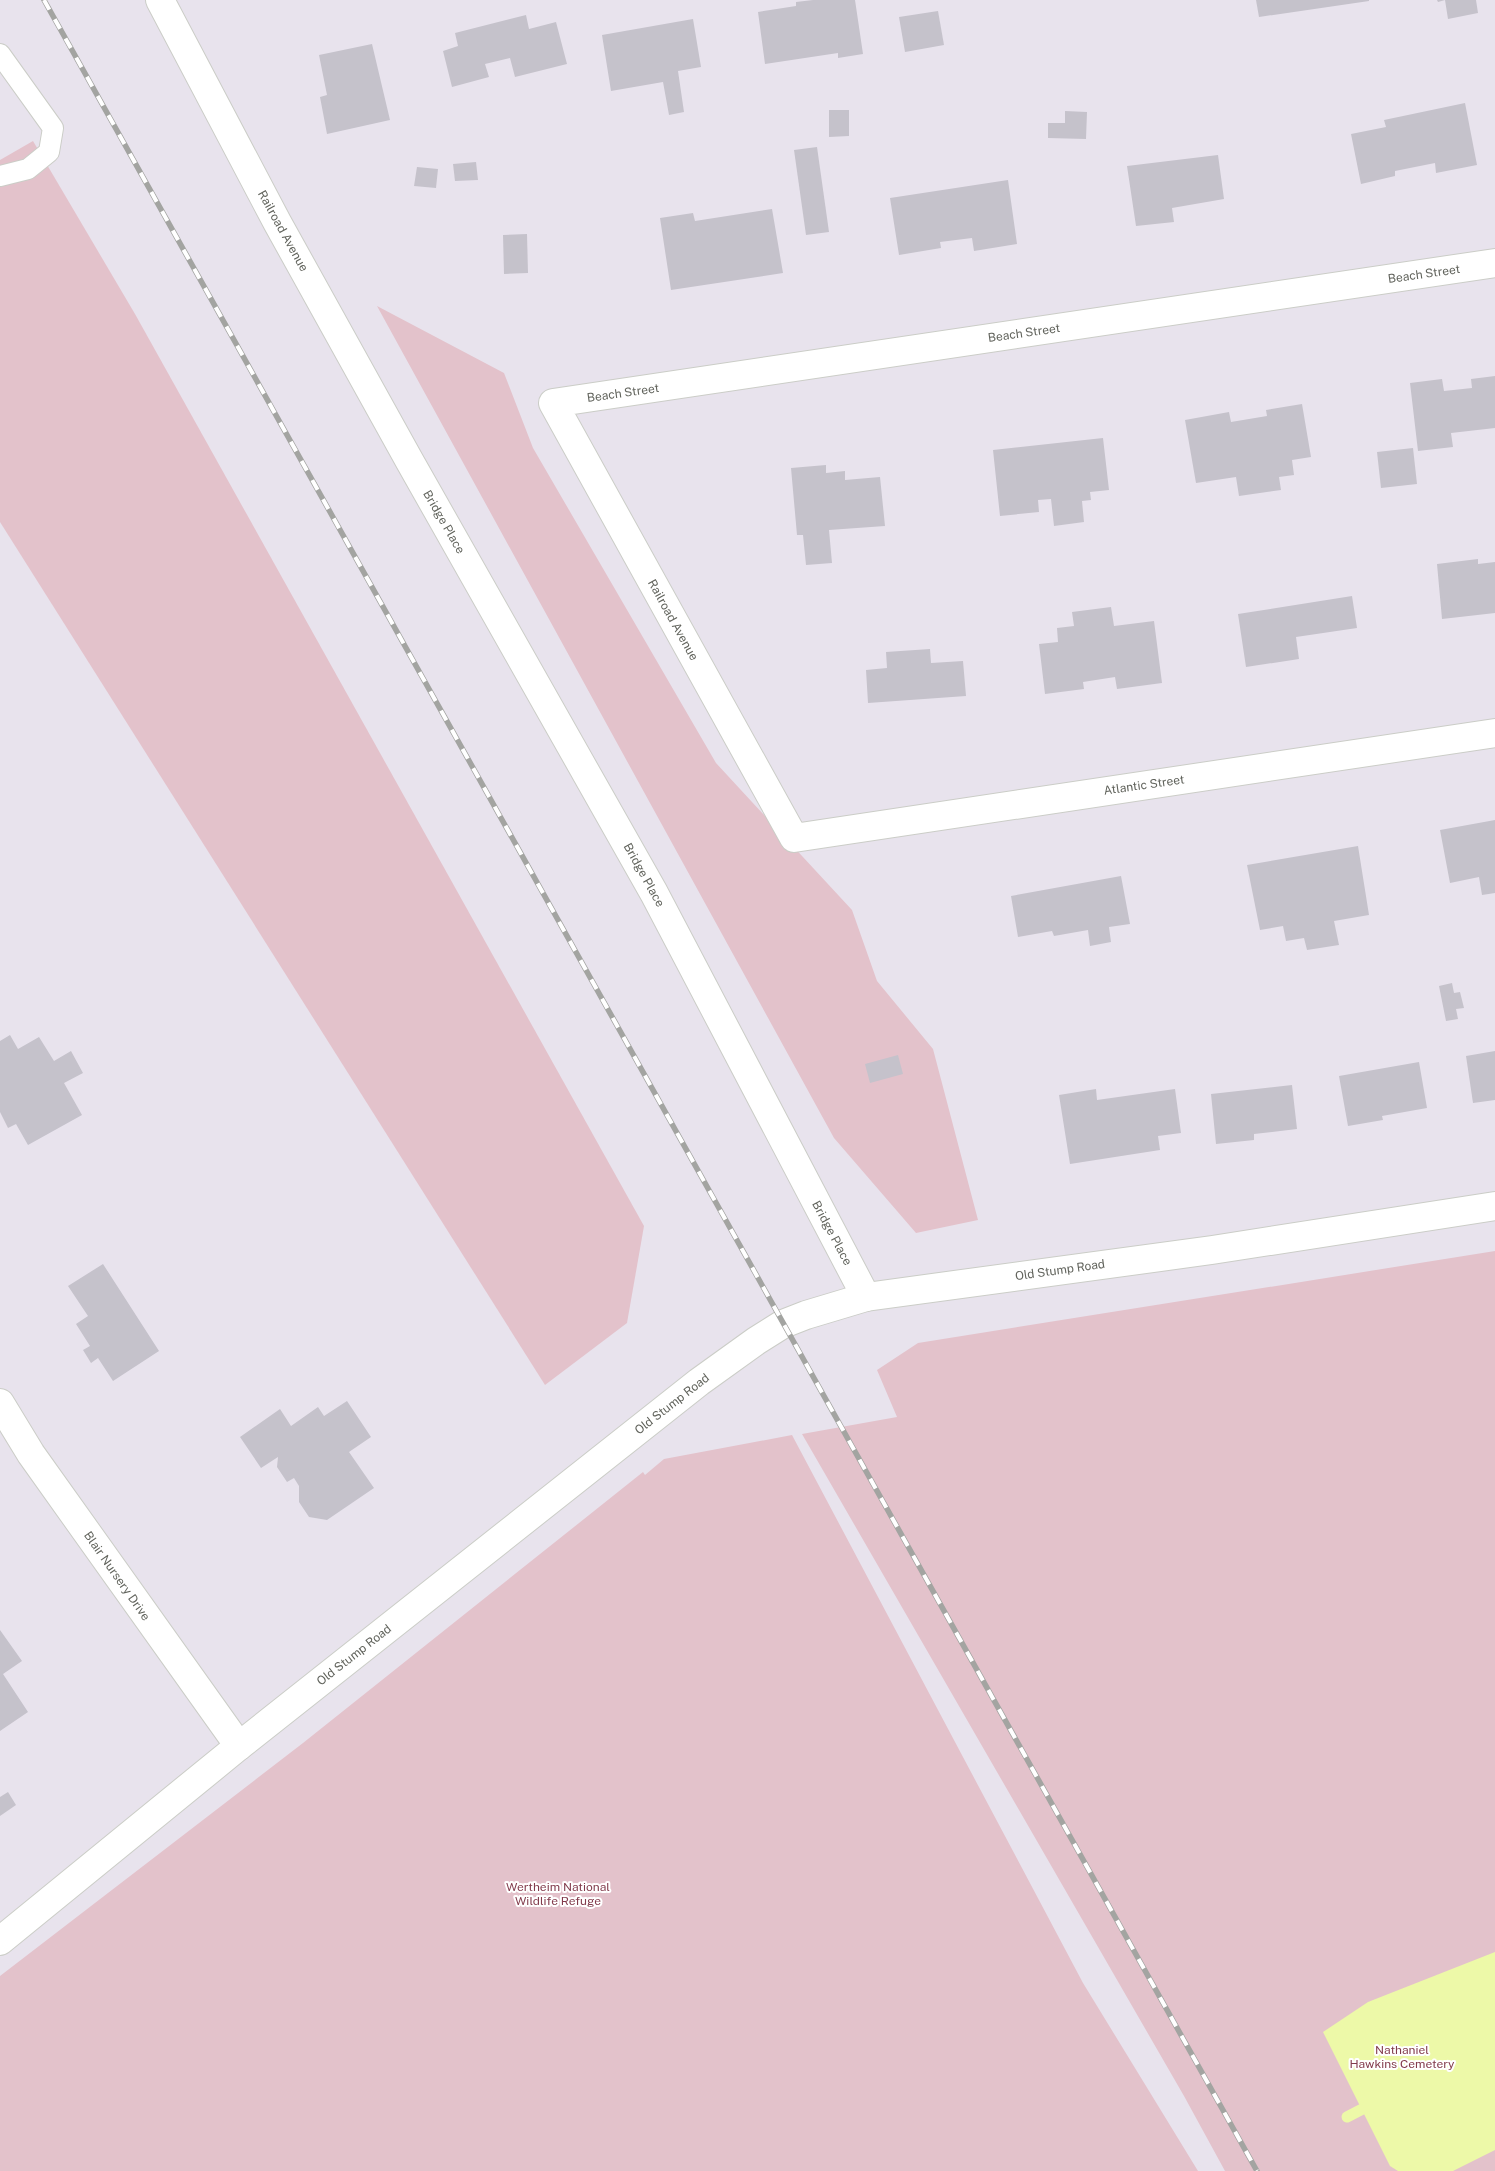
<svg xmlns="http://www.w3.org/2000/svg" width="1495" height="2171" font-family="'Public Sans',sans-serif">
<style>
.green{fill:#e3c2cb}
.water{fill:#edf9a8}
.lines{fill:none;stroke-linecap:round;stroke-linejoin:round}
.stream{stroke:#edf9a8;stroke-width:11}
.building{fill:#c5c2cb}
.service-casing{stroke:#cbcdc7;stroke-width:22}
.minor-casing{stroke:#cbcdc7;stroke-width:30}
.tertiary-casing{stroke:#cbcdc7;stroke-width:30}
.service{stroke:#fff;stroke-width:20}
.minor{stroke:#fff;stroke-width:28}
.tertiary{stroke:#fff;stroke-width:28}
.rail-casing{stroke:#a3a4a1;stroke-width:5.5}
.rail{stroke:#fff;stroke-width:4;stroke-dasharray:11;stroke-linecap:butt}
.labels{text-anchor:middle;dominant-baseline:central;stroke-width:4;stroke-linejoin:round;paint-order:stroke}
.street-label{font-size:12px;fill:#61635c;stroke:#fff}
.park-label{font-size:12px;fill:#823b4c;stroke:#fff}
</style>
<rect width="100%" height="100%" fill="#e8e3ed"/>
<g class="green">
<path d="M33,141L135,314L644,1226L627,1323L545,1385L0,522V160Z"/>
<path d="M377,306L504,373L533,448L716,763L852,910L877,981L933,1049L978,1220L916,1233L834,1138Z"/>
<path d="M1495,1251V2171H1225L1184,2096L802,1434L897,1417L877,1370L918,1343Z"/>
<path d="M792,1435L1083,1983L1198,2171H0V1976L303,1743L643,1472L645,1475L664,1459Z"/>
</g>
<path class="water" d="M1495,1952V2150L1453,2171H1398L1390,2166L1323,2032L1368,2002Z"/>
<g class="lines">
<path class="stream" d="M1347,2117L1374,2103"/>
</g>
<g class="building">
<path d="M813,0H855L863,54L838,58V53L765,64L758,12L796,6V2Z"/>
<path d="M1256,0H1369V1L1259,17Z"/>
<path d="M1437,0H1476L1478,13L1448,19L1445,0L1438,2Z"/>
<path d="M938,11L944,45L905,52L899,17Z"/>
<path d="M526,15L529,29L556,22L567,64L515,77L510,58L485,64L489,77L452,87L443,51L458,46L455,33Z"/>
<path d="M693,19L701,67L678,71L684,112L669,115L663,82L611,91L602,35Z"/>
<path d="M372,44L390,120L327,134L320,97L327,95L319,55Z"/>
<path d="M1465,103L1477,165L1436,173L1435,163L1395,171V176L1361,184L1351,134L1386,127L1384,120Z"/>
<path d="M829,110H849V136L829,137Z"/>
<path d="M1065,111L1087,112L1086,139L1048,138V123H1065Z"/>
<path d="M817,147L829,232L806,235L794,150Z"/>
<path d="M1218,155L1224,199L1172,208L1174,222L1136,226L1127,166Z"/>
<path d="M476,162L478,180L455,181L453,164Z"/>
<path d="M417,167L438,169L436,188L414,186Z"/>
<path d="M1008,180L1017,244L974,251L972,238L940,242L941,248L899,255L890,198Z"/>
<path d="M772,209L783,273L671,290L660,218L693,213L695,221Z"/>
<path d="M527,234L528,273L504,274L503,235Z"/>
<path d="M1495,376V428L1451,433L1453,447L1418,451L1410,383L1442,379L1444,391L1472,388L1471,379Z"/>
<path d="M1302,404L1311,457L1292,460L1294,475L1279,477L1281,490L1239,496L1236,477L1196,483L1185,420L1229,412L1231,422L1267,416L1266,410Z"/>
<path d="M1103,438L1109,490L1090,492L1091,500L1082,501L1084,522L1054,526L1051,499L1038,500L1039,512L1000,516L993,450Z"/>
<path d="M1413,448L1417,484L1381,488L1377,452Z"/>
<path d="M826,465V473L845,471V480L880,477L885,526L829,530L832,563L806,565L803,535H797L791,468Z"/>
<path d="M1478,559V564L1495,562V613L1442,619L1437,564Z"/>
<path d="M1352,596L1357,628L1296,637L1299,659L1246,667L1238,614Z"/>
<path d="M1111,607L1114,626L1154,621L1162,683L1117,689L1115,677L1083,682L1084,689L1045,694L1039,644L1058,642L1057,628L1074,626L1072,612Z"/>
<path d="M930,649L931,663L963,661L966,696L868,703L866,670L887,668L886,652Z"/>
<path d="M1495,820V893L1482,895L1479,877L1450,883L1440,830Z"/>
<path d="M1358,846L1369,915L1334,921L1339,945L1307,950L1304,938L1286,941L1283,926L1260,930L1247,865Z"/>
<path d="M1121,876L1130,924L1109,927L1111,942L1090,946L1088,930L1054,936L1052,931L1018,937L1011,896Z"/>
<path d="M1452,983L1454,993L1460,992L1464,1008L1456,1009L1458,1019L1446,1021L1439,986Z"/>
<path d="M10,1035L18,1049L39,1037L54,1061L71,1051L83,1073L64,1083L82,1115L28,1145L16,1124L8,1128L0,1112V1041Z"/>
<path d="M1495,1051V1100L1473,1103L1466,1056Z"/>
<path d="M898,1055L903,1074L870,1083L865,1064Z"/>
<path d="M1419,1062L1427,1108L1382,1116L1383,1120L1348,1126L1339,1076Z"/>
<path d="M1292,1085L1297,1129L1254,1134V1140L1216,1144L1211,1094Z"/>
<path d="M1096,1089L1097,1100L1175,1089L1181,1133L1158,1136L1160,1150L1070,1164L1059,1095Z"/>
<path d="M103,1264L159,1351L113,1381L98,1358L91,1363L83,1350L90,1346L76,1324L88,1316L68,1286Z"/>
<path d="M347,1401L371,1437L349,1452L374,1488L327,1520L309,1517L299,1502V1486L294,1478L287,1482L277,1467L278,1457L261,1468L240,1437L280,1409L291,1426L318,1407L324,1416Z"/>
<path d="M0,1630L22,1661L3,1674L28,1712L0,1731Z"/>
<path d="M8,1792L16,1805L0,1816V1797Z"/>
</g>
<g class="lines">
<g class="service-casing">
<path id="service" d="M0,54L53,128L49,152L28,169L0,176"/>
</g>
<g class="minor-casing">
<g id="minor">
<path d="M160,0L277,222L409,460L654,893L866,1297"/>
<path d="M1495,263L553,403L794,838L1495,733"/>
<path d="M0,1403L31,1454L239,1746"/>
</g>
</g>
<g class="tertiary-casing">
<path id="tertiary" d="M0,1941L239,1746L699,1382L756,1341L783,1324L806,1315L866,1297L1212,1250L1495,1206"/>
</g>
<use href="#service" class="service"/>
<use href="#minor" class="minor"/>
<use href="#tertiary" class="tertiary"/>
<g class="rail-casing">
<path id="rail" d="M44,0L1257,2171"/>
</g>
<use href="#rail" class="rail"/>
</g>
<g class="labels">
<g class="street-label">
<text transform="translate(283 231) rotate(61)">Railroad Avenue</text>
<text transform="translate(1424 274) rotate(-8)">Beach Street</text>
<text transform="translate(1024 333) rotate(-8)">Beach Street</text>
<text transform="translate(623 393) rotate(-8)">Beach Street</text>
<text transform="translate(444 522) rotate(60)">Bridge Place</text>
<text transform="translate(673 620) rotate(61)">Railroad Avenue</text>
<text transform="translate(1144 785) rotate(-8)">Atlantic Street</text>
<text transform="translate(644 875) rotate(61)">Bridge Place</text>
<text transform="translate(832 1233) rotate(62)">Bridge Place</text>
<text transform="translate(1060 1270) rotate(-8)">Old Stump Road</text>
<text transform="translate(672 1404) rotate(-38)">Old Stump Road</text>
<text transform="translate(117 1576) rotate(55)">Blair Nursery Drive</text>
<text transform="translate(354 1655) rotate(-38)">Old Stump Road</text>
</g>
<g class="park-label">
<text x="558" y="1887">Wertheim National<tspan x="558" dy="14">Wildlife Refuge</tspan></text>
<text x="1402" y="2050">Nathaniel<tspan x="1402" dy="14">Hawkins Cemetery</tspan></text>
</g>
</g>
</svg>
